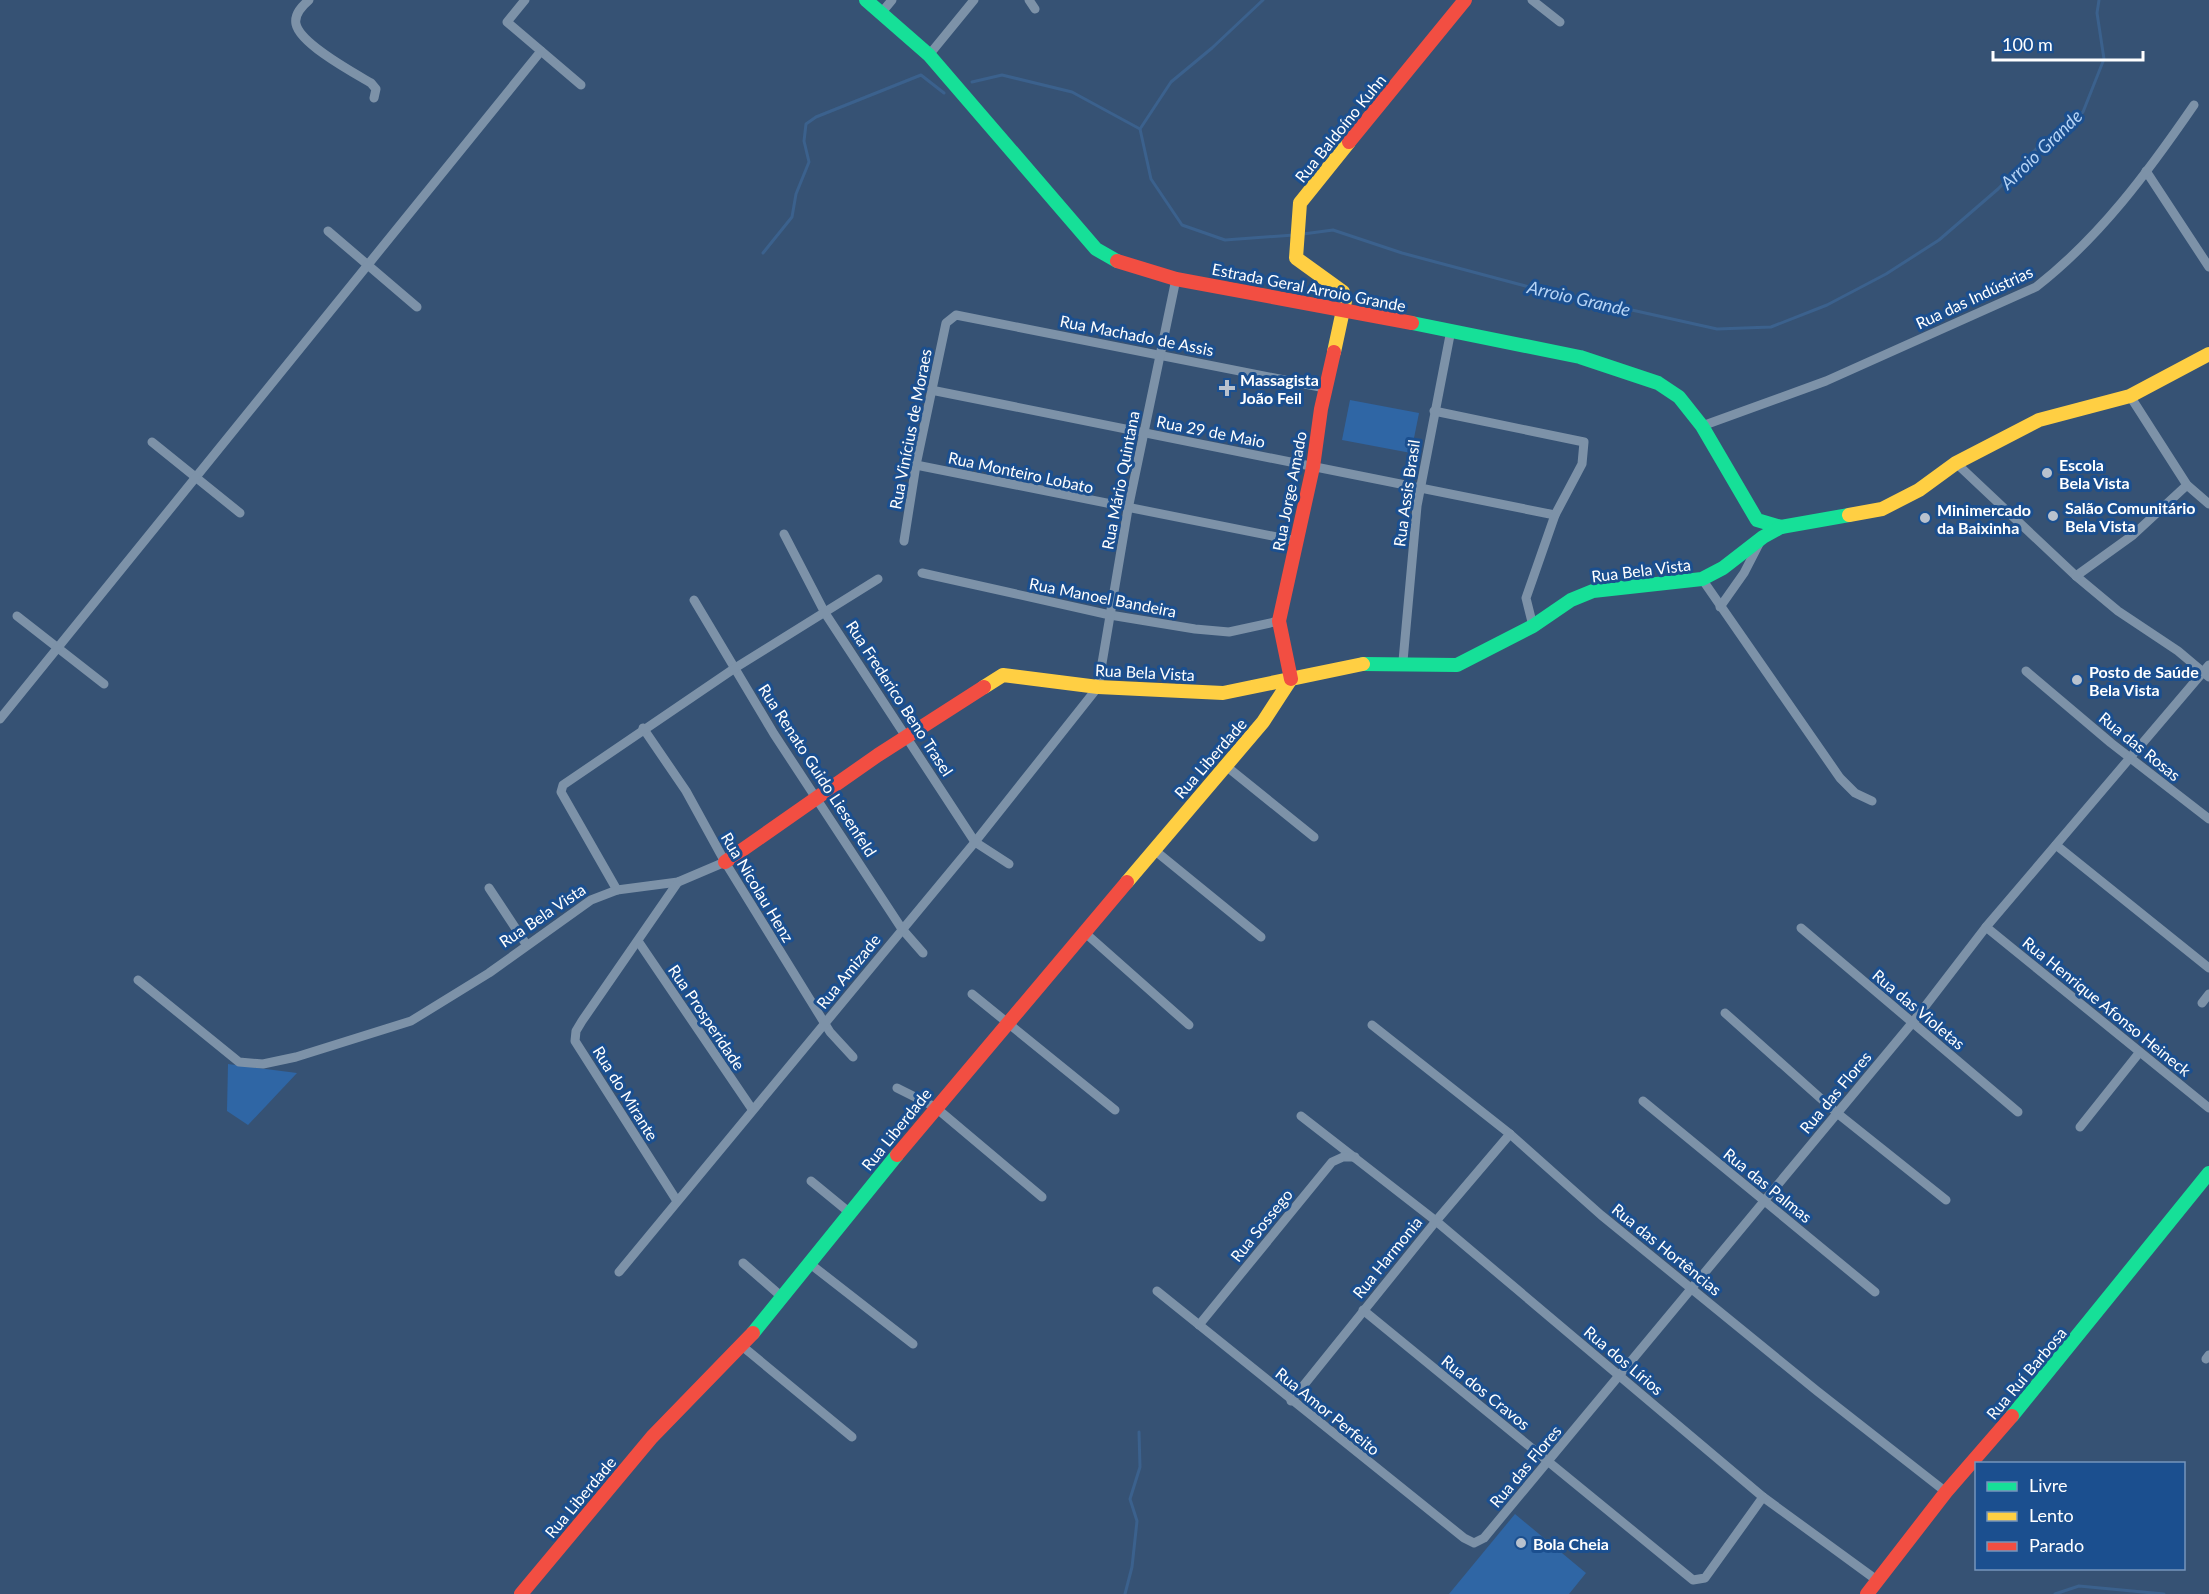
<svg xmlns="http://www.w3.org/2000/svg" width="2209" height="1594" font-family="Lato,sans-serif">
<style>
.green{fill:#2f66a5}
.lines{fill:none;stroke-linecap:round;stroke-linejoin:round}
.stream{stroke:#3b618d;stroke-width:3}
.street{stroke:#7d92a8;stroke-width:9}
.fast{stroke:#16e098;stroke-width:14}
.slow{stroke:#ffcf43;stroke-width:14}
.jam{stroke:#f24e42;stroke-width:14}
.poi-dot{fill:#b9c2ce;stroke:#1b4f8f;stroke-width:2}
.labels{text-anchor:middle;dominant-baseline:central;stroke-width:6;stroke-linejoin:round;paint-order:stroke}
.street-label{font-size:16px;fill:#fff;stroke:#1b4f8f}
.poi-label{font-size:16px;font-weight:bold;fill:#fff;stroke:#1b4f8f;text-anchor:start}
.water-label{font-size:18px;font-style:italic;fill:#b5d3f5;stroke:#1b4f8f}
</style>
<rect width="100%" height="100%" fill="#365274"/>
<g class="green">
<path d="M1350,400L1419,413L1411,453L1342,440Z"/>
<path d="M228,1064L297,1073L248,1125L227,1111Z"/>
<path d="M1515,1514L1586,1573L1569,1594H1449Z"/>
</g>
<g class="lines">
<g class="stream">
<path d="M1263,0L1212,48L1171,82L1140,129L1151,179L1182,225L1225,240L1294,235"/>
<path d="M972,82L1002,75L1072,92L1140,129"/>
<path d="M1303,234L1333,230L1402,253L1533,288L1717,329L1771,327L1827,305L1886,274L1939,240L1998,189L2039,146L2083,112L2104,59L2097,13L2099,0"/>
<path d="M763,253L792,217L796,194L809,162L804,141L806,124L816,117L921,75L944,93"/>
<path d="M1125,1594L1132,1567L1137,1521L1130,1499L1140,1467L1139,1432"/>
<path d="M2055,1594L2079,1586L2164,1594"/>
</g>
<g class="street">
<path d="M309,0C302,6 294,14 296,24C300,44 354,73 371,83L376,89L374,98"/>
<path d="M525,0L507,22L581,85"/>
<path d="M1029,0L1035,9"/>
<path d="M1532,0L1560,22"/>
<path d="M882,12L892,0"/>
<path d="M929,55L974,0"/>
<path d="M2146,171L2209,267"/>
<path d="M328,231L417,307"/>
<path d="M931,390L1555,515"/>
<path d="M2130,396L2187,485L2209,504"/>
<path d="M1434,411L1584,442L1582,464L1555,515L1526,598L1533,626"/>
<path d="M1702,426L1826,381L2036,287C2100,237 2148,172 2194,105"/>
<path d="M152,442L240,513"/>
<path d="M1956,463L2076,576L2118,611L2178,651L2209,677"/>
<path d="M916,465L1297,541"/>
<path d="M784,534L825,613L975,842L1009,864"/>
<path d="M904,541L916,465L946,323L956,315L1325,388"/>
<path d="M922,573L1110,615L1195,629L1229,632L1279,621"/>
<path d="M2076,576L2133,535L2187,485"/>
<path d="M1702,579L1840,778L1855,793L1872,801"/>
<path d="M694,600L774,734L902,929L923,953"/>
<path d="M1720,607L1744,573L1761,540"/>
<path d="M17,616L104,684"/>
<path d="M1403,661L1417,506L1451,330"/>
<path d="M2026,671L2111,743L2209,819"/>
<path d="M0,719L541,51"/>
<path d="M643,728L686,791L725,862L830,1032L853,1057"/>
<path d="M1226,766L1314,837"/>
<path d="M2056,845L2209,968"/>
<path d="M1153,849L1261,937"/>
<path d="M489,888L526,944"/>
<path d="M617,890L561,792L563,785L735,668L878,579"/>
<path d="M1986,927L2209,1108"/>
<path d="M1801,928L2018,1112"/>
<path d="M1083,931L1189,1025"/>
<path d="M638,941L752,1109"/>
<path d="M138,980L239,1062L263,1064L296,1057L411,1021L489,973L591,900L617,890L678,882L725,862"/>
<path d="M972,994L1115,1110"/>
<path d="M2202,1003L2209,994"/>
<path d="M1725,1013L1837,1113L1946,1200"/>
<path d="M1372,1025L1510,1134L1601,1215L1817,1391L1946,1492"/>
<path d="M897,1088L935,1107L1042,1197"/>
<path d="M1643,1101L1875,1292"/>
<path d="M1301,1116L1436,1221L1763,1497L1878,1581"/>
<path d="M2080,1127L2139,1053"/>
<path d="M811,1181L850,1213"/>
<path d="M677,1201L575,1041L576,1031L582,1021L678,882"/>
<path d="M743,1263L782,1297"/>
<path d="M809,1263L913,1344"/>
<path d="M619,1272L975,842L1098,687L1128,509L1176,279"/>
<path d="M1157,1291L1464,1538L1474,1543L1484,1538L1913,1022L1986,927L2209,665"/>
<path d="M1363,1310L1693,1580L1705,1578L1763,1497"/>
<path d="M1199,1325L1332,1162L1343,1157H1355"/>
<path d="M742,1346L852,1437"/>
<path d="M2206,1359L2209,1355"/>
<path d="M1291,1401L1436,1221L1510,1134"/>
</g>
<g class="fast">
<path d="M866,0L929,55L1096,249L1117,261"/>
<path d="M1412,323L1580,357L1658,383L1679,397L1702,426L1757,520L1781,527"/>
<path d="M1363,664L1457,665L1533,626L1571,600L1593,591L1702,579L1723,568L1763,537L1781,527L1849,515"/>
<path d="M753,1333L897,1155"/>
<path d="M2012,1416L2209,1173"/>
</g>
<g class="slow">
<path d="M1334,352L1345,301L1343,292L1296,258L1300,203L1349,142"/>
<path d="M1849,515L1882,509L1919,490L1956,463L2039,420L2130,396L2209,354"/>
<path d="M984,687L1003,675L1098,687L1223,693L1363,664"/>
<path d="M1127,882L1263,722L1291,679"/>
</g>
<g class="jam">
<path d="M1349,142L1465,0"/>
<path d="M1117,261L1176,279L1412,323"/>
<path d="M1291,679L1279,621L1313,467L1321,409L1334,352"/>
<path d="M725,862L878,755L984,687"/>
<path d="M897,1155L1127,882"/>
<path d="M521,1594L652,1437L753,1333"/>
<path d="M1867,1594L1946,1492L2012,1416"/>
</g>
</g>
<g class="poi-dot">
<path d="M1224 379h6v6h6v6h-6v6h-6v-6h-6v-6h6z"/>
<circle cx="2047" cy="473" r="6"/>
<circle cx="2053" cy="516" r="6"/>
<circle cx="1925" cy="518" r="6"/>
<circle cx="2077" cy="680" r="6"/>
<circle cx="1521" cy="1543" r="6"/>
</g>
<g class="labels">
<g class="street-label">
<text transform="translate(1340 128) rotate(-51)">Rua Baldoíno Kuhn</text>
<text transform="translate(1309 287) rotate(11)">Estrada Geral Arroio Grande</text>
<text transform="translate(1974 297) rotate(-25)">Rua das Indústrias</text>
<text transform="translate(1137 335) rotate(11)">Rua Machado de Assis</text>
<text transform="translate(910 429) rotate(-79)">Rua Vinícius de Moraes</text>
<text transform="translate(1211 431) rotate(11)">Rua 29 de Maio</text>
<text transform="translate(1021 472) rotate(12)">Rua Monteiro Lobato</text>
<text transform="translate(1120 480) rotate(-79)">Rua Mário Quintana</text>
<text transform="translate(1289 491) rotate(-79)">Rua Jorge Amado</text>
<text transform="translate(1406 493) rotate(-82)">Rua Assis Brasil</text>
<text transform="translate(1641 570) rotate(-7)">Rua Bela Vista</text>
<text transform="translate(1103 597) rotate(11)">Rua Manoel Bandeira</text>
<text transform="translate(1145 672) rotate(3)">Rua Bela Vista</text>
<text transform="translate(900 698) rotate(57)">Rua Frederico Beno Trasel</text>
<text transform="translate(2140 746) rotate(39)">Rua das Rosas</text>
<text transform="translate(1210 758) rotate(-49)">Rua Liberdade</text>
<text transform="translate(818 770) rotate(57)">Rua Renato Guido Liesenfeld</text>
<text transform="translate(758 887) rotate(59)">Rua Nicolau Henz</text>
<text transform="translate(542 915) rotate(-34)">Rua Bela Vista</text>
<text transform="translate(848 971) rotate(-51)">Rua Amizade</text>
<text transform="translate(2107 1006) rotate(39)">Rua Henrique Afonso Heineck</text>
<text transform="translate(1919 1009) rotate(40)">Rua das Violetas</text>
<text transform="translate(707 1017) rotate(56)">Rua Prosperidade</text>
<text transform="translate(1835 1092) rotate(-50)">Rua das Flores</text>
<text transform="translate(626 1093) rotate(58)">Rua do Mirante</text>
<text transform="translate(896 1129) rotate(-51)">Rua Liberdade</text>
<text transform="translate(1768 1185) rotate(39)">Rua das Palmas</text>
<text transform="translate(1261 1225) rotate(-51)">Rua Sossego</text>
<text transform="translate(1667 1249) rotate(39)">Rua das Hortências</text>
<text transform="translate(1387 1257) rotate(-51)">Rua Harmonia</text>
<text transform="translate(1624 1360) rotate(40)">Rua dos Lírios</text>
<text transform="translate(2026 1373) rotate(-50)">Rua Ruí Barbosa</text>
<text transform="translate(1486 1392) rotate(39)">Rua dos Cravos</text>
<text transform="translate(1328 1411) rotate(39)">Rua Amor Perfeito</text>
<text transform="translate(1525 1466) rotate(-50)">Rua das Flores</text>
<text transform="translate(580 1497) rotate(-50)">Rua Liberdade</text>
</g>
<g class="poi-label">
<text x="1240" y="379">Massagista<tspan x="1240" dy="18">João Feil</tspan></text>
<text x="2059" y="464">Escola<tspan x="2059" dy="18">Bela Vista</tspan></text>
<text x="2065" y="507">Salão Comunitário<tspan x="2065" dy="18">Bela Vista</tspan></text>
<text x="1937" y="509">Minimercado<tspan x="1937" dy="18">da Baixinha</tspan></text>
<text x="2089" y="671">Posto de Saúde<tspan x="2089" dy="18">Bela Vista</tspan></text>
<text x="1533" y="1543">Bola Cheia</text>
</g>
<g class="water-label">
<text transform="translate(2041 149) rotate(-44)">Arroio Grande</text>
<text transform="translate(1579 298) rotate(13)">Arroio Grande</text>
</g>
</g>
<rect x="1975" y="1462" width="210" height="108" fill="#1b4f8f" stroke="#7695bc" stroke-width="1.5"/>
<rect x="1987" y="1482" width="30" height="9" fill="#16e098" stroke="#7695bc" stroke-width="1.5"/>
<text x="2029" y="1492" font-size="18" fill="#ffffff">Livre</text>
<rect x="1987" y="1512" width="30" height="9" fill="#ffcf43" stroke="#7695bc" stroke-width="1.5"/>
<text x="2029" y="1522" font-size="18" fill="#ffffff">Lento</text>
<rect x="1987" y="1542" width="30" height="9" fill="#f24e42" stroke="#7695bc" stroke-width="1.5"/>
<text x="2029" y="1552" font-size="18" fill="#ffffff">Parado</text>
<path d="M1993 51v9h150v-9" fill="none" stroke="#ffffff" stroke-width="3"/>
<text x="2002" y="51" font-size="18" fill="#ffffff" stroke="#1b4f8f" stroke-width="4.5" paint-order="stroke">100 m</text>
</svg>
